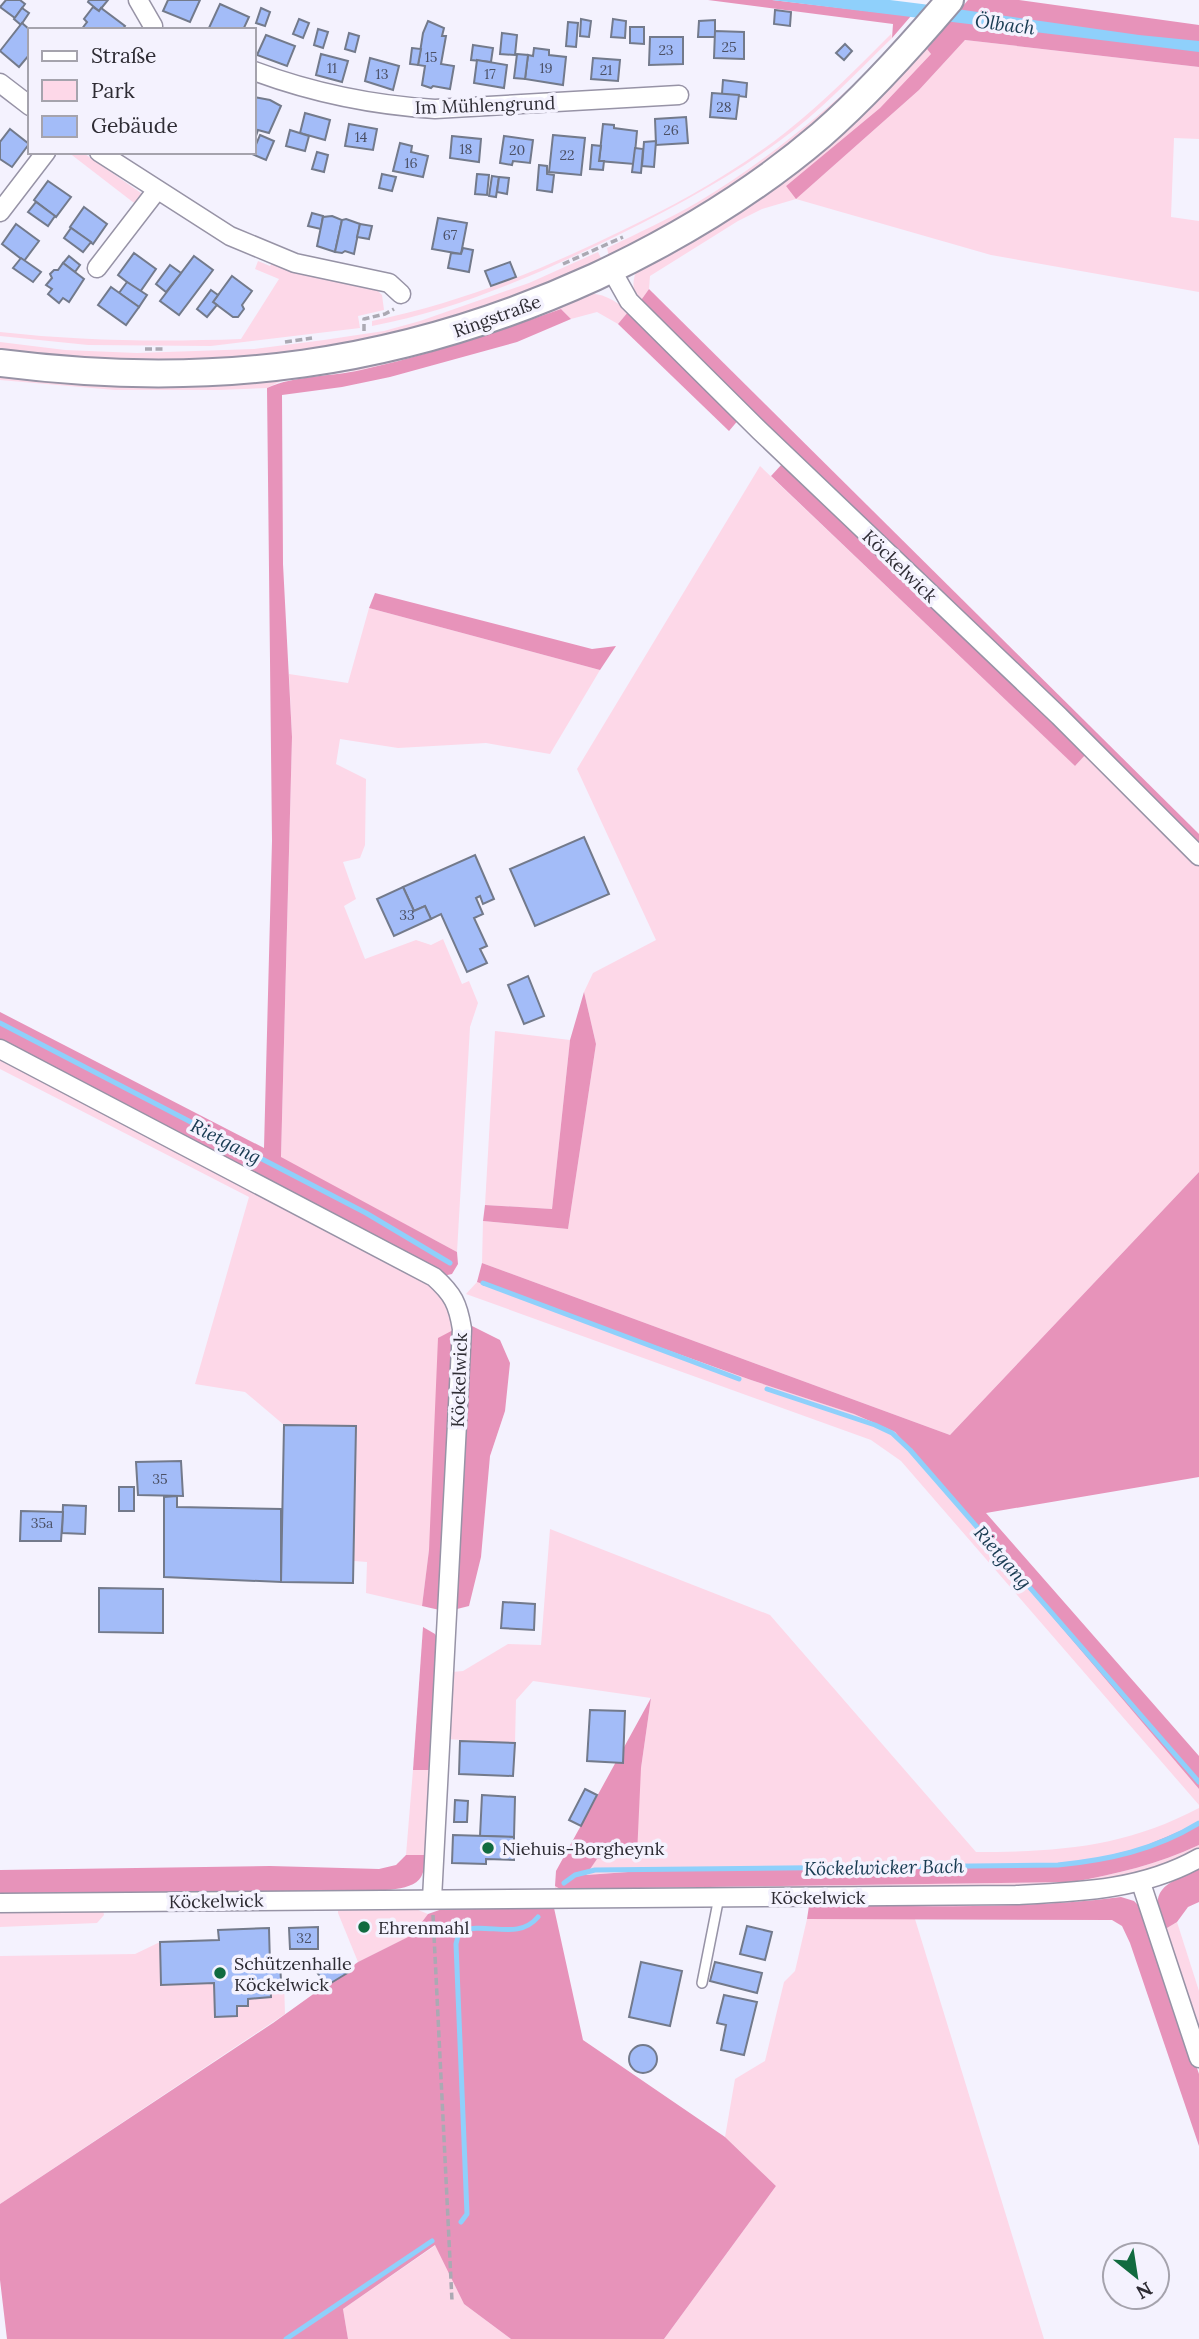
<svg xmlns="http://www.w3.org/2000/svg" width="1199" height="2339" font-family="Lora,serif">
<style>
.green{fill:#fdd8e8}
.forest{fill:#e793ba}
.water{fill:#8fd0fb}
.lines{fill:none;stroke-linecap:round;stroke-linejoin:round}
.stream{stroke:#8fd0fb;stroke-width:5}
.building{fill:#a3bcf8;stroke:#737a8b;stroke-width:2}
.service-casing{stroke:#9793a6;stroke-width:12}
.minor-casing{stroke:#9793a6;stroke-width:21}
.secondary-casing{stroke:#9793a6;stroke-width:30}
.path{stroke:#aba9b3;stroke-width:3.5;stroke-dasharray:7 3.5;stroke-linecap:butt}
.service{stroke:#fff;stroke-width:9}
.minor{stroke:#fff;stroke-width:18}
.secondary{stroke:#fff;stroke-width:26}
.poi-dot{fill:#116b3f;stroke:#f4f2fe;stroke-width:2.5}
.labels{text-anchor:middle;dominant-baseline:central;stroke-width:7;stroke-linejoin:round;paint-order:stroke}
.number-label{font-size:14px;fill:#4b5065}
.street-label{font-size:18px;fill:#2e2c34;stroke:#f4f2fe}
.poi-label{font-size:18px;fill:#2e2c34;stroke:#f4f2fe;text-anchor:start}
.water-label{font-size:19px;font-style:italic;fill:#183b52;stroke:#f4f2fe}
</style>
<rect width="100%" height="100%" fill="#f4f2fe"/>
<g class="green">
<path d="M891,34L892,38C855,74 820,112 778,142C723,182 663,213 602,243C529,278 452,311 372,326V321C459,303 537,272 617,233C676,205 734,173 786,132C824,102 857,68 891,34Z"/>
<path d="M965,40L1199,67V139L1174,138L1171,217L1199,221V292L991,255L796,199L762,209L738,221L650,276L649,289L639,303C632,291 632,281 637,269L924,45L931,54L880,108L786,186L797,198L919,90Z"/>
<path d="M887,53L864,81L786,151L682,222L609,257L607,248C638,233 669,219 698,202C768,160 829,109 887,53Z"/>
<path d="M68,152H82L141,193L138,206Z"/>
<path d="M598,252L604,264L512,302L389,340L230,363L0,355V342L65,350L137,353L254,349L324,340L384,331L420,321L529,283Z"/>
<path d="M258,261L270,266L273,261L375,288L382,295L384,310L358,316L360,328L211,346L88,345L0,336V332C81,341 160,342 241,339L279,279L255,269Z"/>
<path d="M583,293C603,293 614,299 628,312L618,324L597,312L571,319L561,309L472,340L406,359L360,370L281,381L267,388L219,390H115L0,380V374L227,382Z"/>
<path d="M760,466L1075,766L1087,753L1199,863V1172L950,1435L482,1263L483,1221L568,1229L596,1044L584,992L593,973L656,940L577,769Z"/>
<path d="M369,608L600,670L550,754L486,743L398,748L340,739L336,764L366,779L365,845L360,858L343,862L356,899L344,906L365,959L416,940L431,945L443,939L462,984L469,981L478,1003L470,1027L457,1252L281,1158L292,737L289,674L348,683Z"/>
<path d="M495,1031L570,1040L552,1209L485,1205Z"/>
<path d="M0,1057L417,1273L446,1295L457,1328L422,1606L366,1593L367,1562L354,1561L356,1426L284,1425L245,1392L195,1384L249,1197L0,1069Z"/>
<path d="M477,1282L751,1380L854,1414L895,1432L1199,1789V1805L901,1461L871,1440L466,1294Z"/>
<path d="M550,1529L770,1615L976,1852C1059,1852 1125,1847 1199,1808V1823L1140,1848L1083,1862L977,1866L656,1870L585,1875L597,1859L641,1768L651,1698L533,1681L516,1700L515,1743L446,1739L452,1672L463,1671L508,1644L541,1645Z"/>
<path d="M413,1770H434L427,1855H406Z"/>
<path d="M1199,1845V1852L1163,1867L1074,1887L555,1893V1886L560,1889L1072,1882C1117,1874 1158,1864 1199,1845Z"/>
<path d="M338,1907H411L428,1914L412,1935L358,1962L338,1913Z"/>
<path d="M0,1909L103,1910L104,1915L97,1923L0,1927Z"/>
<path d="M807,1919H915L1044,2339H664L776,2186L725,2137L735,2079L765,2061L784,1982L795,1971Z"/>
<path d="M1177,1922L1199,1991V2042L1162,1931Z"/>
<path d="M160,1942L161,1985L214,1983L216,2017L237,2016V2006H248V1999L271,1997L270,1980H284L285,2014L0,2204V1956L135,1954Z"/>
<path d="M436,2245L464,2304L511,2339H348L343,2309Z"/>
</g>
<g class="forest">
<path d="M708,0H772L911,16L892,38L893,24Z"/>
<path d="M968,0H1019L1199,25V67L965,40L919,90L796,199L786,186L880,108L931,54L927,49Z"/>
<path d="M649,289L1199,834V847L639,303Z"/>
<path d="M561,309L571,319L517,342L390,377L342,387L282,395L283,564L292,737L281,1157L457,1252L458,1264L452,1274L443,1276L0,1046V1012L264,1148L272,841L267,388C296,375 330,377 361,370C429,355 496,332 561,309Z"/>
<path d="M628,312L740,418L729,431L618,324Z"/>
<path d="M783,463L1087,753L1075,766L771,476Z"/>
<path d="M375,593L592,649L616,646L600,670L369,608Z"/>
<path d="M584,992L596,1044L568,1229L483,1221L485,1205L552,1209L570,1040Z"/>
<path d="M1199,1172V1477L986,1513L1199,1756V1789L895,1432L854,1414L751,1380L477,1282L482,1263L950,1435Z"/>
<path d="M470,1325L500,1340L510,1363L505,1411L490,1456L481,1557L469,1606L453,1610Z"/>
<path d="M457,1328L444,1611L422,1606L429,1550L438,1338Z"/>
<path d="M423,1627L435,1634L440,1643L434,1770H413Z"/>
<path d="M651,1698L641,1768L637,1855L597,1859L586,1875L656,1870L977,1866L1083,1862L1140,1848L1199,1823V1845C1158,1864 1117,1874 1072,1882L560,1889L555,1886L556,1871Z"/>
<path d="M406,1855H427C425,1862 424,1872 421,1877C412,1893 371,1890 355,1891L0,1894V1870L270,1866L379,1869L396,1865Z"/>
<path d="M1199,1869V1902L1188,1907L1177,1922L1162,1931C1150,1887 1162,1886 1199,1869Z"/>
<path d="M1121,1897L1134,1901L1143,1910L1199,2074V2146L1130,1943L1122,1926L1112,1920L807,1919L809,1906C910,1905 1022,1910 1121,1897Z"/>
<path d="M445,1908H554L583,2040L725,2137L776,2186L664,2339H511L464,2304L435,2245L343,2309L348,2339H7L0,2280V2204L273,2023L358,1962L412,1935L428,1914Z"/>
</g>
<path class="water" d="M772,0H890L922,4L1139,35L1199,41V52Z"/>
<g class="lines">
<g class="stream">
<path d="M0,1023L366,1213L450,1263"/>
<path d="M483,1283L739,1379"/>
<path d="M767,1389L875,1425L892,1433L910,1450L1199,1782"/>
<path d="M564,1883L575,1875L595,1870L1058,1865C1108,1860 1155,1850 1199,1823"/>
<path d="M461,2222L467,2214L456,1944L459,1932C485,1920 517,1942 538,1917"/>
<path d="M286,2339L432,2241"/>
</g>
</g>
<g class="building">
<path d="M6,0H20L25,4L15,18L0,7Z"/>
<path d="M89,0H108L99,11L88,2Z"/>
<path d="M168,0H200L190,22L163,11Z"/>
<path d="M220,4L249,17L243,30H208Z"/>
<path d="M93,7L99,11L101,8L125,26L122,30H81L87,22L84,19Z"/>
<path d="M22,8L29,13L21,25L14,19Z"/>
<path d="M261,8L270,12L265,26L256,23Z"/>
<path d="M775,10L791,12L790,26L774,24Z"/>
<path d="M299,19L309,23L303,38L293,34Z"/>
<path d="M581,19L591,21L589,37L580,36Z"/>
<path d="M613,19L626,21L625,38L611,37Z"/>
<path d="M715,20V37H698L699,21Z"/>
<path d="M428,21L444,28L442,36H446L441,64L454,66L450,89L433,86L431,88L422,85L425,66L418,65L423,33Z"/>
<path d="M568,22L578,23L576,47L566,46Z"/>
<path d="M22,23L30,30V54L19,67L0,51Z"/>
<path d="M630,27H644V44L630,43Z"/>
<path d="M318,29L328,32L323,48L314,45Z"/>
<path d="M715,31L744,32V59L714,58Z"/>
<path d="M349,33L359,36L355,52L345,49Z"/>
<path d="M502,33L517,35L515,55L500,54Z"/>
<path d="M266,35L295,46L287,66L257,55Z"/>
<path d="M650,37H683V64L649,65Z"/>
<path d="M845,44L852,51L844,60L836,53Z"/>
<path d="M473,45L493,48L491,62L471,60Z"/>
<path d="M412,48L421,49L418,65L410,64Z"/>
<path d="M534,48L549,50V55L566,57L563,85L525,79L528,55L533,56Z"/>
<path d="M321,54L348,61L342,82L316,75Z"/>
<path d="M517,54L528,55L525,79L514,78Z"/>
<path d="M370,58L399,66L393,90L365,81Z"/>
<path d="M593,58L620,60L618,81L591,79Z"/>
<path d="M477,60L507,65L504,88L474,83Z"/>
<path d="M723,80L747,83L746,97L722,94Z"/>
<path d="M712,93L739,95L736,119L710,117Z"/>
<path d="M254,97L270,100L281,106L269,133L258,130L255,139Z"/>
<path d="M305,113L330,120L325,140L300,133Z"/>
<path d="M686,117L688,143L656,145L655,119Z"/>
<path d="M349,124L377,129L373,150L345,146Z"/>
<path d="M603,124L614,125V128L637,131L634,164L599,161Z"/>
<path d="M10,129L29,144L12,167L0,159V142Z"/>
<path d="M290,130L309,136L305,151L286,146Z"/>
<path d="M260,135L274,141L266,160L252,154Z"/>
<path d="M553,135L585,138L581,175L549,172Z"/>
<path d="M452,136L481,139L479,162L450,158Z"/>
<path d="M504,136L533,140L530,163L513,161L512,165L500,163Z"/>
<path d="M656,141L654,167L642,166L644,142Z"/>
<path d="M400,143L412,146L411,152L428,156L423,177L393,171Z"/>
<path d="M592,145L601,146L599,161H604L603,170L590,169Z"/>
<path d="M635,148L643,149L641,173L632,172Z"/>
<path d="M317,152L328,155L324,172L312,169Z"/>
<path d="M539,165L547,166V174L554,175L552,192L537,190Z"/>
<path d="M382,174L396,177L392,191L379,188Z"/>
<path d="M477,174L489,175L487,195L475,194Z"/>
<path d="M492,176L499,177L496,197L489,196Z"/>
<path d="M499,177L509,178L507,194L497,192Z"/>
<path d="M48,181L71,197L56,217L34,200Z"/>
<path d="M36,202L55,216L48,226L28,212Z"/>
<path d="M84,207L107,224L93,244L70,227Z"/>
<path d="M312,213L323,216L321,229L308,226Z"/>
<path d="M332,216L342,220L335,252L317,246L323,217Z"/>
<path d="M438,218L467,223L461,254L432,249Z"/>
<path d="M346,219L360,224L354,254L345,251L342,253L335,252L342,220Z"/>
<path d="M16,224L39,241L24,261L2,244Z"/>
<path d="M360,224L372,226L369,239L357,237Z"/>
<path d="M71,228L91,242L83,252L64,238Z"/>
<path d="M463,248L473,250L469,272L448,268L451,253L461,254Z"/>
<path d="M134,253L156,269L140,292L118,275Z"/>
<path d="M69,256L80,265L75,272L63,263Z"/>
<path d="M194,256L213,270L179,315L160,301Z"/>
<path d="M21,258L41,272L33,282L13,268Z"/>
<path d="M510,262L516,277L491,286L485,271Z"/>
<path d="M63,263L84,279L69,302L63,298L59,303L48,294L52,289L46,285L52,278L50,274L54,270H58Z"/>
<path d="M170,265L181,273L166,292L156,284Z"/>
<path d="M232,276L252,291L242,305L244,309L238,317H233L213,302Z"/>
<path d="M127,282L147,295L139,307L119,293Z"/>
<path d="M111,287L139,307L126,325L98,305Z"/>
<path d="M211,290L218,295L213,302L217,305L207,317L197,309Z"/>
<path d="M584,837L609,894L535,926L510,869Z"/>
<path d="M475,855L494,899L483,904L480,896L476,898L483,914L474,918L487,946L480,949L487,963L467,972L441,914L431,919L425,906L414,911L403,887Z"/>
<path d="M403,887L414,911L425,906L431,919L394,936L377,899Z"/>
<path d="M528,976L544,1016L524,1024L508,985Z"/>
<path d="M284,1425L356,1426L353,1583L281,1582Z"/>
<path d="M181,1461L183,1496L138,1495L136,1462Z"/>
<rect x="119" y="1487" width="15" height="24"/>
<path d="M177,1496V1507L281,1509V1582L164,1577V1497Z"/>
<path d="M63,1505L86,1506L85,1534L62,1533Z"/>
<path d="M21,1511L63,1512L61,1541H20Z"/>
<path d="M99,1588L163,1589V1633L99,1632Z"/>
<path d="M503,1602L535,1604L534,1630L501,1628Z"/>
<path d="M590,1710L625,1711L623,1763L587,1761Z"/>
<path d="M460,1741L515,1743L513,1776L459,1774Z"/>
<path d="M585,1789L597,1795L581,1826L569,1820Z"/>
<path d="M482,1795L515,1797L514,1837L480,1836Z"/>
<path d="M455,1800L468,1801L467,1822H454Z"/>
<path d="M453,1835L514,1837V1860L486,1859V1864L452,1863Z"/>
<path d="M747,1926L772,1932L765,1960L740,1954Z"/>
<path d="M318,1927V1949H290L289,1928Z"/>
<path d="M269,1928L270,1965H280L281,1980H270L271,1997L248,1999V2006H237V2016L215,2017L214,1983L161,1985L160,1942L219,1940L218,1930Z"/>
<path d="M338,1955L349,1972L326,1986L315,1969Z"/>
<path d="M641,1962L682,1971L670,2026L629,2017Z"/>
<path d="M715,1962L762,1973L757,1993L710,1981Z"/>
<path d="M724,1995L757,2002L744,2055L721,2050L726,2025L717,2023Z"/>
<circle cx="643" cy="2059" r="14"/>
</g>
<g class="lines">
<g class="service-casing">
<path id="service" d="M702,1983L719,1897"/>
</g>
<g class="minor-casing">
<g id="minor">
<path d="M138,0L153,26"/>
<path d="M254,71C313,93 371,105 435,109L679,95"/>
<path d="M0,83L30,106"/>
<path d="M99,152L230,236L295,263L389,283L401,294"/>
<path d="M0,212L46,152"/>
<path d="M97,268L157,190"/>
<path d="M611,269L629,301L760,431L1059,716L1199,856"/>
<path d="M0,1049L434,1277C453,1294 458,1304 462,1329L432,1899"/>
<path d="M1141,1883L1199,2058"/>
<path d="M0,1903L1016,1895C1079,1892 1142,1890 1199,1858"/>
</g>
</g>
<g class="secondary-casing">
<path id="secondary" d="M0,363C212,390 400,366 595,277C676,239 753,193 821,135C868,94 910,47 950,0"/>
</g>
<g class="path">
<path d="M563,264L623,237"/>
<path d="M364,331V319L385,314L394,309"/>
<path d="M285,342L312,338"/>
<path d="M145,349H165"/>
<path d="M433,1915L452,2301"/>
</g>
<use href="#service" class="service"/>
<use href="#minor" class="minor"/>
<use href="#secondary" class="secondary"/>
</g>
<g class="poi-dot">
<circle cx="488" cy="1848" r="7"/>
<circle cx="364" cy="1927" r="7"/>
<circle cx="220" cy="1973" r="7"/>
</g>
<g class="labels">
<g class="number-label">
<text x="729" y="47">25</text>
<text x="666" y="50">23</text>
<text x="431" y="57">15</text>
<text x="332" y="68">11</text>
<text x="546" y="68">19</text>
<text x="606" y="70">21</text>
<text x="382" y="74">13</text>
<text x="490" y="74">17</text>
<text x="724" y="107">28</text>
<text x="671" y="130">26</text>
<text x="361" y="137">14</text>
<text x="466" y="149">18</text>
<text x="517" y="150">20</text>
<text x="567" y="155">22</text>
<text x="411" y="163">16</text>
<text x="450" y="235">67</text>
<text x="407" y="915">33</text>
<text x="160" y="1479">35</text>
<text x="42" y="1523">35a</text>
<text x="304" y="1938">32</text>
</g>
<g class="street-label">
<text transform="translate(485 105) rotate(-2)">Im Mühlengrund</text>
<text transform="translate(497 316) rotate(-20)">Ringstraße</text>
<text transform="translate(900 566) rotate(44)">Köckelwick</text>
<text transform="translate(459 1380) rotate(-88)">Köckelwick</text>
<text x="818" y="1897">Köckelwick</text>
<text transform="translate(216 1901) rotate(-1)">Köckelwick</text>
</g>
<g class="poi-label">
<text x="502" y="1848">Niehuis-Borgheynk</text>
<text x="378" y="1927">Ehrenmahl</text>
<text x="234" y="1963">Schützenhalle<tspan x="234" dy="21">Köckelwick</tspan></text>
</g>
<g class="water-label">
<text transform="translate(1005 24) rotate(7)">Ölbach</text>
<text transform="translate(226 1141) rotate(27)">Rietgang</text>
<text transform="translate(1003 1557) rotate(49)">Rietgang</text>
<text transform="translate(884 1867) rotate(-1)">Köckelwicker Bach</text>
</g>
</g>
<rect x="28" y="28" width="228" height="126" fill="#f4f2fe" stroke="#a5a3ad" stroke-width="2"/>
<rect x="42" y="51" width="35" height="10" fill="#ffffff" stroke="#a5a3ad" stroke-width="2"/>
<text x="91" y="63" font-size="21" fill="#2e2c34">Straße</text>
<rect x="42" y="80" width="35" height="21" fill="#fdd8e8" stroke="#a5a3ad" stroke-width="2"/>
<text x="91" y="98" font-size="21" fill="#2e2c34">Park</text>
<rect x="42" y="116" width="35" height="21" fill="#a3bcf8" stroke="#a5a3ad" stroke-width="2"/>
<text x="91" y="133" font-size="21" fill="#2e2c34">Gebäude</text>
<g transform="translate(1136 2276) rotate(150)"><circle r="33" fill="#f4f2fe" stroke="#a5a3ad" stroke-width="2"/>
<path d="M0-5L12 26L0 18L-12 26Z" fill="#116b3f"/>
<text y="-10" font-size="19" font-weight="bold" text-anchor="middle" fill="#2e2c34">N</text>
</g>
</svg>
